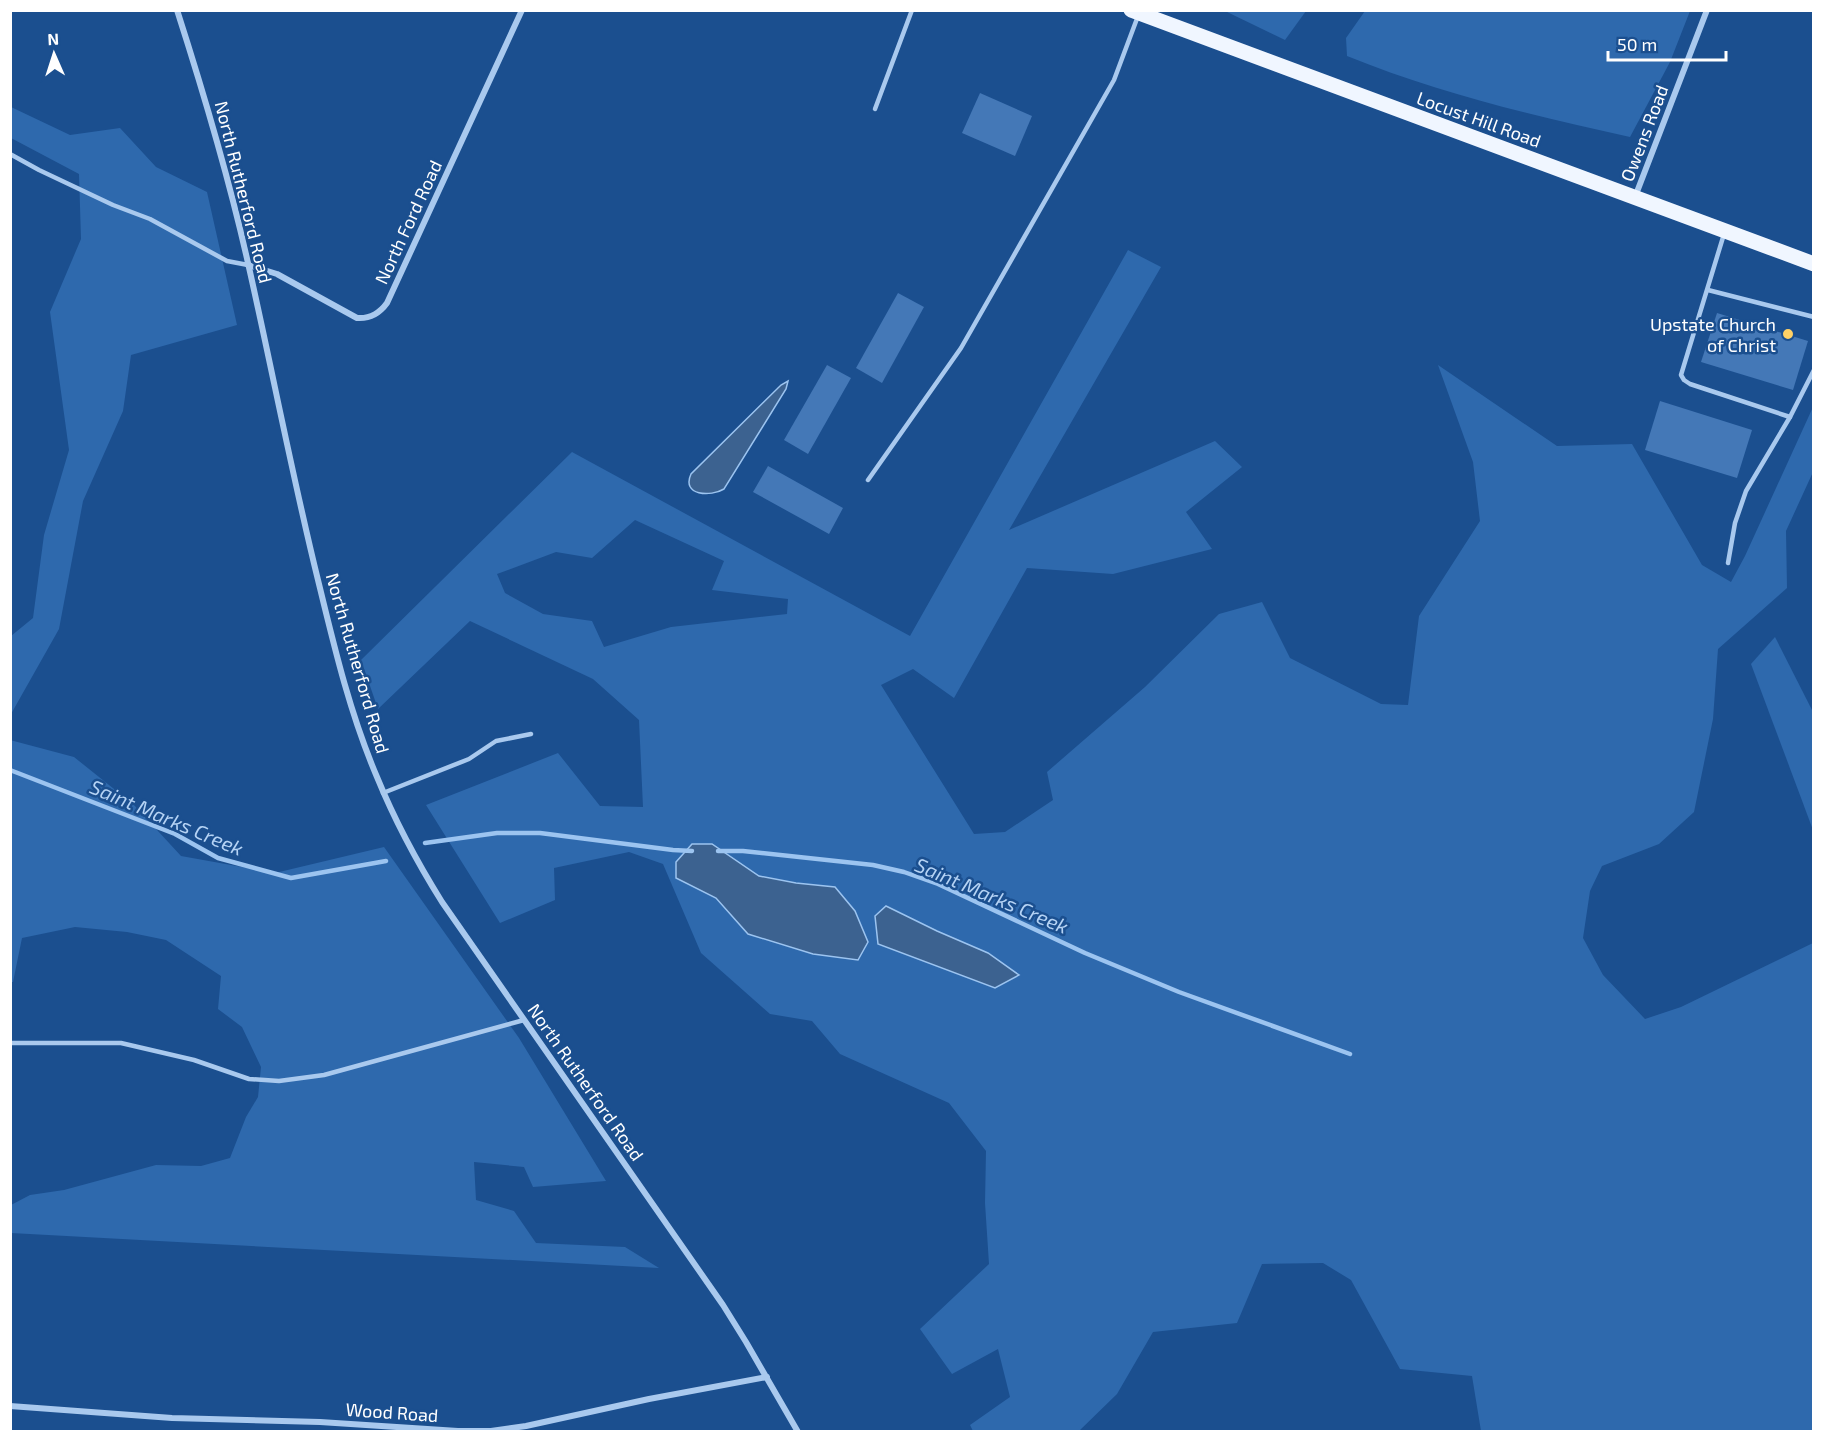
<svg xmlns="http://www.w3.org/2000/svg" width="1824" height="1442" font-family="'Exo 2',sans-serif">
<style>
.green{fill:#2e69ad;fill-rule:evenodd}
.water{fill:#3c6290;stroke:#9cc4f0;stroke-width:1.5}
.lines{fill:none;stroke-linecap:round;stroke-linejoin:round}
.stream{stroke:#9cc4f0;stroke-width:4.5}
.building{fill:#4478b7}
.lane{stroke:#a9c9ee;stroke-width:4.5}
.street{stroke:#a9c9ee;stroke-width:6}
.primary{stroke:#f0f6ff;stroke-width:15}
.poi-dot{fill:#ffd166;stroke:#1b4f8f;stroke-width:2}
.labels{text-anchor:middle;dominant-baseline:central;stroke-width:5;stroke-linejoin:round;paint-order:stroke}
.street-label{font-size:18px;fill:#fff;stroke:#1b4f8f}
.poi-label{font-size:18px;fill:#fff;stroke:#1b4f8f;text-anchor:end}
.water-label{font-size:20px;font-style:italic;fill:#b5d3f5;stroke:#1b4f8f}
</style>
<rect width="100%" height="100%" fill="#1b4f8f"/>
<g class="green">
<path d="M1225,11H1306L1285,40Z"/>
<path d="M1365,11V10L1690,11L1670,62L1630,137C1534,116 1438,93 1347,56L1346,38Z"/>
<path d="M11,107L70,135L120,128L156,167L207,192L237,325L131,355L123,411L83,501L59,629L11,714V636L33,618L44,535L69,450L50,312L81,239L79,174L11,138Z"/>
<path d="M1128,250L1161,267L1009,530L1215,441L1242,467L1186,512L1212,549L1113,574L1027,568L954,698L913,669L881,685L974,834L1005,832L1053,800L1047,772L1145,687L1219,614L1262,602L1290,658L1381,704L1408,705L1419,616L1480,521L1473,462L1438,365L1557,446L1632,444L1702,565L1731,582L1745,556L1813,407V472L1786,531L1787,588L1718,649L1713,719L1694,812L1659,844L1602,866L1590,891L1583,938L1603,975L1645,1019L1681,1007L1813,943V1431H1481L1472,1376L1400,1369L1351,1280L1323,1263L1262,1264L1237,1323L1153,1332L1117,1394L1079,1431H973L970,1425L1010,1397L998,1349L952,1374L920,1329L989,1264L985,1203L986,1151L949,1103L840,1054L812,1021L770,1014L701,953L663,864L629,852L554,868L555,900L500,923L426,805L558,753L600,806L643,807L639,720L593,679L470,621L378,709L361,660L572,452L910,636ZM635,520L724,561L712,590L788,599L787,614L671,627L604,647L592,621L543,614L505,593L497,574L556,552L592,558Z"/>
<path d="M1775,637L1813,712V830L1751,664Z"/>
<path d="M10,740L74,757L134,805L181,856L275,873L384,847L519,1038L606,1181L533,1187L524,1167L474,1162L476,1200L514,1211L536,1243L625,1247L659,1268L11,1233V1205L30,1195L64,1190L156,1165L201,1166L230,1158L246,1117L258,1097L261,1067L242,1027L218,1009L221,976L166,940L127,932L75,927L22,938L13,982H11Z"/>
</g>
<g class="water">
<path d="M788,381L786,389L724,489C711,497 681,496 691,474L781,385Z"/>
<path d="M692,844H712L759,876L796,883L835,887L855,911L868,942L858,960L813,954L748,934L716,898L676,878V862Z"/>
<path d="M886,906L937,931L988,953L1019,975L995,988L878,944L875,916Z"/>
</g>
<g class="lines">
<g class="stream">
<path d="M10,770L175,834L218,858L291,878L386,861"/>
<path d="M425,843L497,833H540L673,850L692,851"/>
<path d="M718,851H743L873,865L904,872L938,884L1085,953L1179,992L1350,1054"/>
</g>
</g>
<g class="building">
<path d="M980,93L1032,116L1015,156L962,133Z"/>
<path d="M898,293L924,307L882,383L856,368Z"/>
<path d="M1717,313L1808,341L1793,390L1701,362Z"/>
<path d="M827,365L851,378L808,454L784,440Z"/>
<path d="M1660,401L1752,430L1737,478L1645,450Z"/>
<path d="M768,466L843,508L829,534L753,492Z"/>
</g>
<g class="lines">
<g class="lane">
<path d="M875,109L912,10"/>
<path d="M10,154L39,170L113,205L150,219L227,261L248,265"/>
<path d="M1724,234L1681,375L1684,380L1690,384L1790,417"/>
<path d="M1708,290L1814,317"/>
<path d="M868,480L961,348L1114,80L1138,16"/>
<path d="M1728,563L1735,523L1746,491L1790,417L1814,370"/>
<path d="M383,793L469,759L496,741L531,734"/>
<path d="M10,1043H121L194,1060L249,1079L279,1081L324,1075L524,1020"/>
</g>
<g class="street">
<path d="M177,10C204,94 229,178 248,263C272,369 292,475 318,580C334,646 350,714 377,777C395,821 417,862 442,902L723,1305L746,1342L798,1432"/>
<path d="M1635,197L1707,10"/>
<path d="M248,265L277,274L357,318C370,319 379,314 387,303L522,10"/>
<path d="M10,1406L172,1418L320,1422L458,1431H491L526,1426L649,1399L767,1377"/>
</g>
<path class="primary" d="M1131,10L1814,264"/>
</g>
<circle class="poi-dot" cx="1788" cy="334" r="6"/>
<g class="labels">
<g class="street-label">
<text transform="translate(1479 119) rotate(20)">Locust Hill Road</text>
<text transform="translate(1644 133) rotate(-69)">Owens Road</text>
<text transform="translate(244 192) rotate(76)">North Rutherford Road</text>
<text transform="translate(408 222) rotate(-65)">North Ford Road</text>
<text transform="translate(358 663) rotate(74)">North Rutherford Road</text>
<text transform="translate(586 1082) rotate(55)">North Rutherford Road</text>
<text transform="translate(392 1412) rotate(4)">Wood Road</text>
</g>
<g class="poi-label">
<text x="1776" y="324">Upstate Church<tspan x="1776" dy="21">of Christ</tspan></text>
</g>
<g class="water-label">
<text transform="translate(167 817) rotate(23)">Saint Marks Creek</text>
<text transform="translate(992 895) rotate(23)">Saint Marks Creek</text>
</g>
</g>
<rect width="1824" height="1442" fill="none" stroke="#ffffff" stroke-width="24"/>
<g transform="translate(54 54) rotate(357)" stroke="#1b4f8f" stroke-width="4.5" paint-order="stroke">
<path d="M0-4.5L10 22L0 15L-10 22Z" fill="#ffffff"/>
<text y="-9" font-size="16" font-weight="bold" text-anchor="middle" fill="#ffffff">N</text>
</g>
<path d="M1608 51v9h118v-9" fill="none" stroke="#ffffff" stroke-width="3"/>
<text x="1617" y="51" font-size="18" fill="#ffffff" stroke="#1b4f8f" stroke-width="4.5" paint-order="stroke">50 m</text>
</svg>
